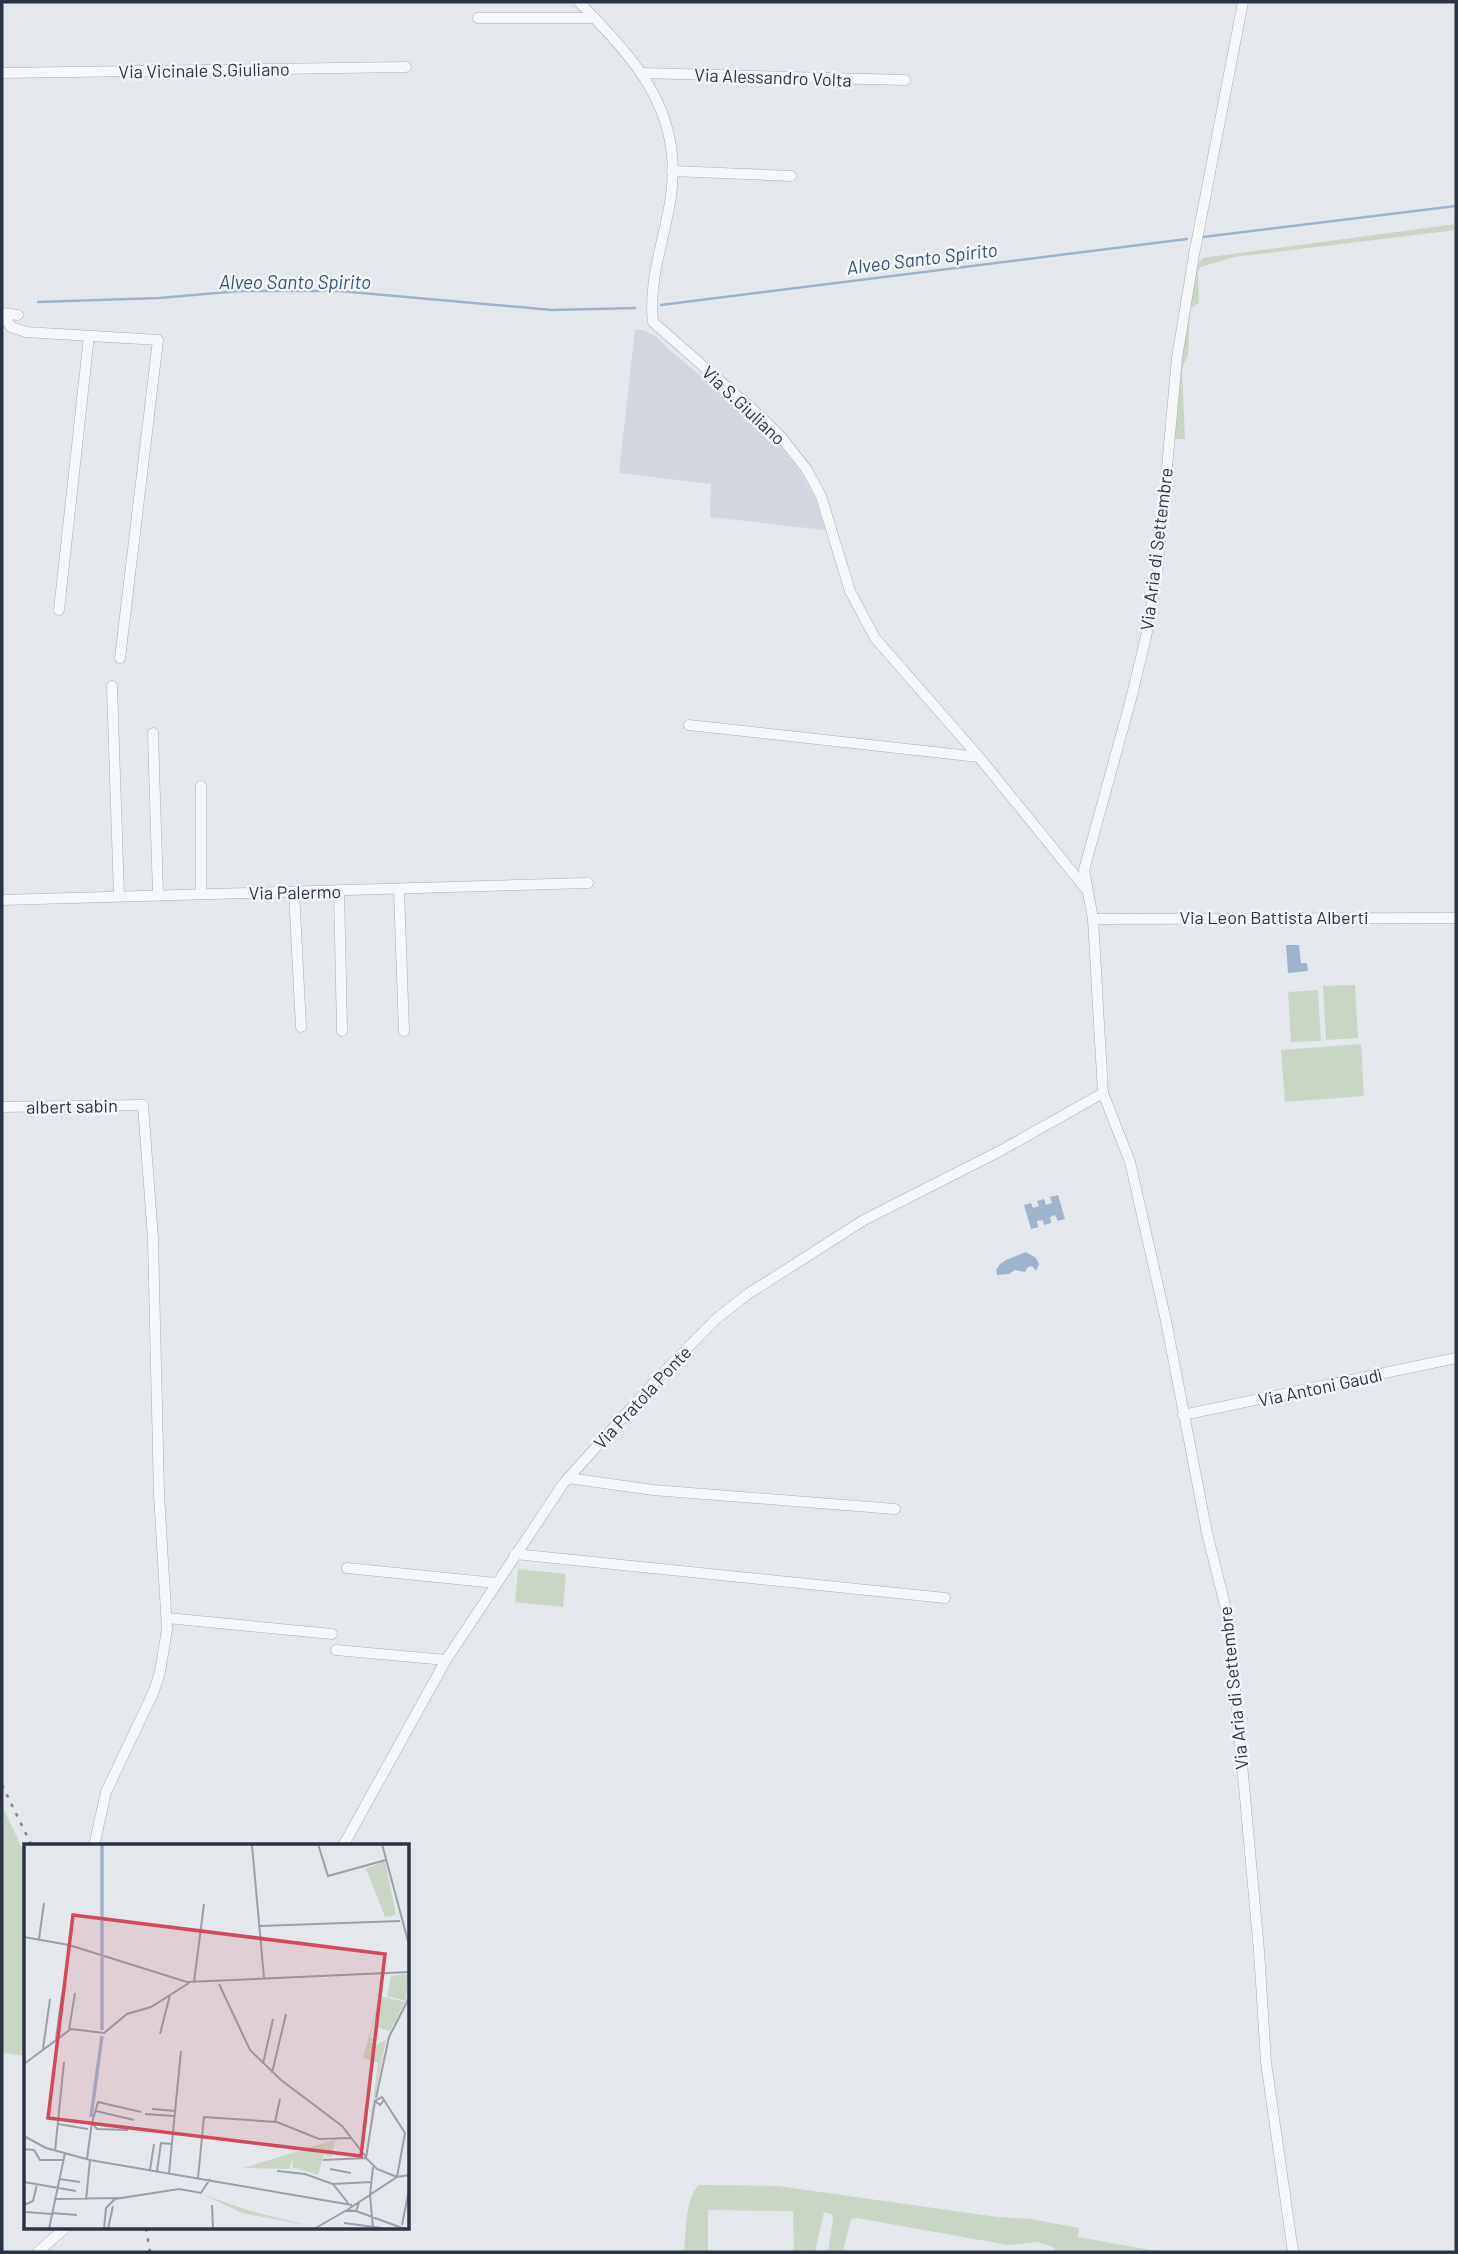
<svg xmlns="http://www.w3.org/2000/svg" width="1458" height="2254" font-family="Barlow,sans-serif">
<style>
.built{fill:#d2d6de}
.green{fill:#c9d6c5}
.water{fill:#9fb4cc}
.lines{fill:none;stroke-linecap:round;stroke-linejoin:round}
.stream{stroke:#9fb4cc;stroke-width:2.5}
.minor-casing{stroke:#a9aeb7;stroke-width:11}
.minor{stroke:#f7f8fa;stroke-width:10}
.rail{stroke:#7d8696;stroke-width:2.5;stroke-dasharray:3.5 7;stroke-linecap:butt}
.labels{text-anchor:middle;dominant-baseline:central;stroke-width:5;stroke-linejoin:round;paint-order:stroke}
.street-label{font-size:18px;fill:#2b3445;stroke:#f4f6f9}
.water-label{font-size:19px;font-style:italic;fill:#34527a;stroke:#f4f6f9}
.inset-river{fill:none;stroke:#9fb4cc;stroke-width:3.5}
.inset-road{fill:none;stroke:#9a9fa9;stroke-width:2}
.view{fill:#d1495b;fill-opacity:0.15;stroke:#d1495b;stroke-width:3.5}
.inset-edge{fill:none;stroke:#2b3445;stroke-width:3.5}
</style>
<rect width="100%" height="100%" fill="#e4e7ec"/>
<path class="built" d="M635,330H644L657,337L669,350L756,421L778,443L802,474L816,500L825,530L710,517L711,484L619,473Z"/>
<g class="green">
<path d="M1456,224V230L1235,257L1200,267L1198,271L1199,303L1190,309L1188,355L1182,368L1185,439H1175L1173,436L1180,361L1197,266L1202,258Z"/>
<path d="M1355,985L1358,1038L1326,1040L1323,986Z"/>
<path d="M1318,990L1321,1041L1291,1042L1288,992Z"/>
<path d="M1361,1044L1364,1096L1285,1102L1281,1050Z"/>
<path d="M518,1569L566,1574L563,1607L515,1602Z"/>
<path d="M2,1806L26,1856V2056L2,2053Z"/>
<path d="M699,2185L778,2186L997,2217L1031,2219L1079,2228L1078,2237L1156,2251L1058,2252L1053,2247L1037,2242L1008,2245L857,2218L851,2219L843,2252H828L833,2218L832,2214L824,2212L815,2252H794L793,2211L708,2210V2252H684C686,2234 685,2197 699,2185Z"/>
</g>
<g class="water">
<path d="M1286,945H1299L1301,963H1307L1308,971L1288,973Z"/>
<path d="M1058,1195L1065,1219L1058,1221L1055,1215L1050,1217L1051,1223L1044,1225L1043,1220L1037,1221L1038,1227L1031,1229L1024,1205L1031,1203L1033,1208L1039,1206L1037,1201L1044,1199L1046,1205L1052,1203L1050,1197Z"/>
<path d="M1026,1252L1036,1258L1039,1264L1036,1271L1032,1266L1028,1267L1025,1272L1015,1270L1009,1274L997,1275L996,1270L1000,1264L1006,1260Z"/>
</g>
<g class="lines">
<g class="stream">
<path d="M1203,237L1456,206"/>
<path d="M38,302L159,298L240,291H339L552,310L635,308"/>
<path d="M661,305L1187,239"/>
</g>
<g class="minor-casing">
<g id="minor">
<path d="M579,2C634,59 683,109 671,196C665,239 648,278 653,322L760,416L782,438L807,470L821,496L850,591L875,638L979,757L1086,889"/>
<path d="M1243,2L1194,255L1177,358L1158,566L1148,628L1131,699L1084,870L1093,919L1103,1093L1130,1162L1166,1321L1207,1533L1229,1621L1259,1951L1266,2062L1293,2252"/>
<path d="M478,18H595"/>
<path d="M2,73L406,67"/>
<path d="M641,73L905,80"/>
<path d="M672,171L791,176"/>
<path d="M2,313L11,327L26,332L158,340L120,658"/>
<path d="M2,313L18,315"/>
<path d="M59,610L89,336"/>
<path d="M112,686L119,896"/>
<path d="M689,725L979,757"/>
<path d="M153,733L158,895"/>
<path d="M201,786V894"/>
<path d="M339,890L342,1031"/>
<path d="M399,890L404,1031"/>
<path d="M294,892L301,1027"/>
<path d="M2,900L588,883"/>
<path d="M1093,919L1456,918"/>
<path d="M2,1107L143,1105L153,1238L159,1494L167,1629L160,1672L154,1691L106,1792L94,1846"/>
<path d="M1183,1415L1456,1358"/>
<path d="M568,1478L653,1490L895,1509"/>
<path d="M515,1554L945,1598"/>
<path d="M347,1568L496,1583"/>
<path d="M167,1618L332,1634"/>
<path d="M336,1650L446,1660"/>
<path d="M343,1846L446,1660L563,1484L659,1377L716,1319L748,1294L864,1220L1000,1151L1103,1093"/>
<path d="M38,2252L65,2228"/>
</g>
</g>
<use href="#minor" class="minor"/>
<g class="rail">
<path d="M2,1785L32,1846"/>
<path d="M146,2228L150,2252"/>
</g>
</g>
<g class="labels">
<g class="street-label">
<text transform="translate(204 70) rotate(-1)">Via Vicinale S.Giuliano</text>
<text transform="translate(773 77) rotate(2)">Via Alessandro Volta</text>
<text transform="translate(744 405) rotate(43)">Via S.Giuliano</text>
<text transform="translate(1156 549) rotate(-83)">Via Aria di Settembre</text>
<text transform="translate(295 892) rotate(-1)">Via Palermo</text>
<text x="1274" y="917">Via Leon Battista Alberti</text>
<text transform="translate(72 1106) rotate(-1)">albert sabin</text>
<text transform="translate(1320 1387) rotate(-12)">Via Antoni Gaudì</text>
<text transform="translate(642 1397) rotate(-47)">Via Pratola Ponte</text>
<text transform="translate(1233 1688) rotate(-96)">Via Aria di Settembre</text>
</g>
<g class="water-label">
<text transform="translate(922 258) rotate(-7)">Alveo Santo Spirito</text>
<text x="295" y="281">Alveo Santo Spirito</text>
</g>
</g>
<g transform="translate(24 1844)">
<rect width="385" height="385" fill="#e4e7ec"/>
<path d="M361,17L372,71L361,73L342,25ZM385,129L382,157L363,152L367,132ZM356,152L381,158L366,187L352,183L357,162L353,168L346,193L351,197H345L351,201L362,196L345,285L354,219L339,214ZM312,295L307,314L300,310L294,331L268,323L269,313L265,325L220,324ZM178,350L226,367L287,382L218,369Z" fill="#c9d6c5"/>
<path class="inset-river" d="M78,110V0M78,113V186M67,273L78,192"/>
<path class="inset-road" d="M294,0L304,32L362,16M358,0L385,101M228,1L240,134M236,82L376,77M0,93L45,101L163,138L385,128M15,95L20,59M170,138L180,60M195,140L226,206L257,236L318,282L342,313M45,186L51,149M136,190L146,151M32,195L38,151M19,205L26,155M0,220L47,185L80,189L103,170L127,163L165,139M239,220L249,175M248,229L262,170M352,254L365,193L385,154M360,256L356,261L351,257L358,253L381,289L373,333M351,257L342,314L353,325L373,333M128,265L151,267M72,267L110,276M121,270L150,272M251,278L256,255M68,279L74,258L117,268M68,279L73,285L104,286M34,280L64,285M0,292L22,304L66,316L328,361M0,305L10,306L16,316H40M31,307L40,218M63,315L68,278M299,316L342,314M306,325L327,329M126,326L130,300M133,327L137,299L148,300M253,327L281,330L309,340L324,359M145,329L157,207M174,334L180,273L253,278L295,295L327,294M35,335L56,338M0,338L52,347M309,340L347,338M346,351L349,384M346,351L349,323M30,355L95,354M62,356L66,316M335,359L332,367L323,366L373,333L385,331M0,361L9,357L13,340M188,361L189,385M332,367L381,385M2,368L28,370M28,369L53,371M320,379L358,384M378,381L385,346M25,385L41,309M80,385L82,364L91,355L155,345L177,349L186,335M84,385L89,362M290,385L323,366"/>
<path class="view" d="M49,71L361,110L337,312L24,274Z"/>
<rect width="385" height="385" class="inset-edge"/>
</g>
<rect width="1458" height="2254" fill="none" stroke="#2b3445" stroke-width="7"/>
</svg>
